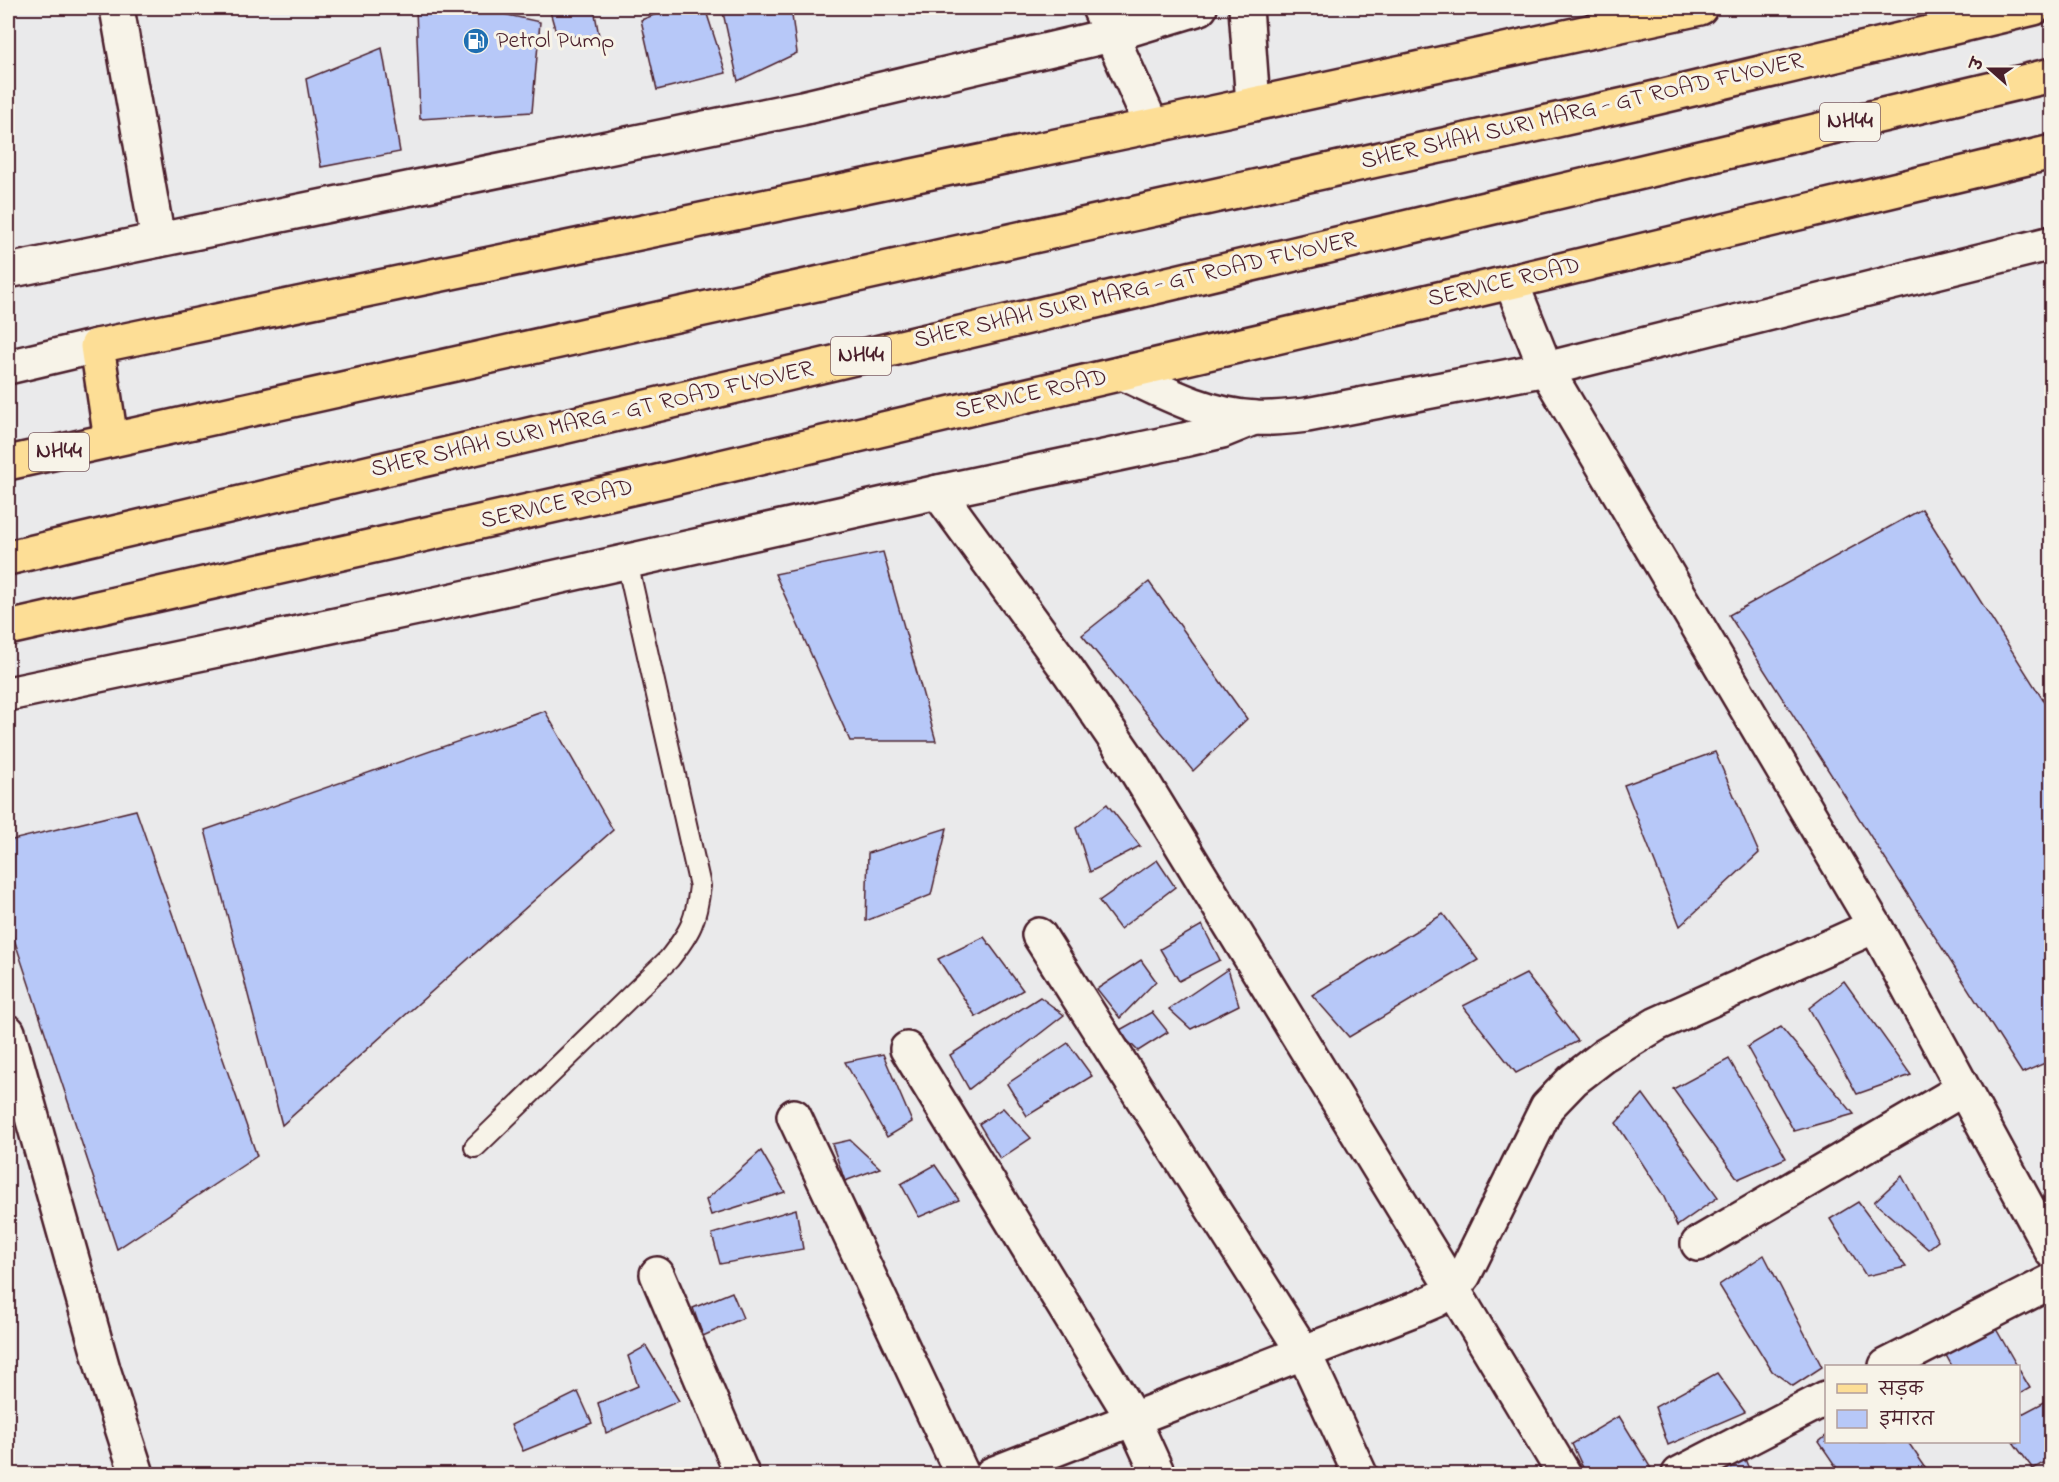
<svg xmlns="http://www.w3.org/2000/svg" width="2059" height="1482" font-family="'Indie Flower','Playpen Sans Deva',sans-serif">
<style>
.building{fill:#b7c8f8;stroke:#4a1f2b;stroke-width:1.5}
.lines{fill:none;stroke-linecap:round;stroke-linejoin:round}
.lane-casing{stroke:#4a1f2b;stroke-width:24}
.street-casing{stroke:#4a1f2b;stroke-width:38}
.secondary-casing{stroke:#4a1f2b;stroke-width:38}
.primary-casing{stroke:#4a1f2b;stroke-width:38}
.highway-casing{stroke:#4a1f2b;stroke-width:38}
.lane{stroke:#f7f3e8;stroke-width:20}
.street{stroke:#f7f3e8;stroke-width:33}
.secondary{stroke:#f7f3e8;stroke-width:33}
.primary{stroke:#fdde96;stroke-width:33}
.highway{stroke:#fdde96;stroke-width:33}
.labels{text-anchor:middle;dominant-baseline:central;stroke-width:6;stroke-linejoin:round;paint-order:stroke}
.shield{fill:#f7f3e8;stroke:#7e5f64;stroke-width:1.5}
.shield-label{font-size:22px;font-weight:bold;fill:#4a1f2b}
.poi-label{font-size:24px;fill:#4a1f2b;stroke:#f7f3e8;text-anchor:start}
.street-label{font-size:24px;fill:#4a1f2b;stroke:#f7f3e8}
</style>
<rect width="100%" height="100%" fill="#eaeaeb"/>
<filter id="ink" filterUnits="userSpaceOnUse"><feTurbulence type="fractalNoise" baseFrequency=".0167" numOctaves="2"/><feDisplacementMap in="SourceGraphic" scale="12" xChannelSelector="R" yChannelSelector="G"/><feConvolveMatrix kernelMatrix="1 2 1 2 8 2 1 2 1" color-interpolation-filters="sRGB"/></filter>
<g filter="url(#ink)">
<g class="building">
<path d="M416,8H476L540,22L532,112L420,119Z"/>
<path d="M549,8H594L599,36H557Z"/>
<path d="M672,8H705L726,73L657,90L641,20Z"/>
<path d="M722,8H791L797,53L738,81Z"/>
<path d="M382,48L400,152L321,167L306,79Z"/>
<path d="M1922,509L2052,714V1060L2022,1073L1729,615Z"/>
<path d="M883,552L936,741H850L775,574Z"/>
<path d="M1149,582L1247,719L1193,771L1082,635Z"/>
<path d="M545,711L613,830L282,1125L205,830Z"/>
<path d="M1715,752L1759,853L1680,926L1624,785Z"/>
<path d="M1107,804L1140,846L1090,872L1076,828Z"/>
<path d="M136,810L257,1156L117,1249L8,921V841Z"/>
<path d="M947,828L931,895L866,921L868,853Z"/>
<path d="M1157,860L1175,887L1120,929L1099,901Z"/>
<path d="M1443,914L1478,960L1349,1037L1312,995Z"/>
<path d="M1202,925L1220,960L1179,981L1160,949Z"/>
<path d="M984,937L1023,990L976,1017L938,959Z"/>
<path d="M1141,960L1156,981L1120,1018L1097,989Z"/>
<path d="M1228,969L1239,1005L1191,1029L1169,1009Z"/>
<path d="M1526,974L1578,1041L1516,1073L1463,1006Z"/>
<path d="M1844,981L1911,1075L1857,1094L1809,1008Z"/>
<path d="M1040,997L1064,1015L969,1089L950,1055Z"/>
<path d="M1152,1012L1168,1032L1138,1051L1118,1031Z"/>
<path d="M1781,1027L1854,1114L1794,1131L1747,1047Z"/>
<path d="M1068,1043L1092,1076L1027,1116L1007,1084Z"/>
<path d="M883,1054L912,1122L887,1137L845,1062Z"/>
<path d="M1729,1059L1786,1158L1738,1179L1673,1089Z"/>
<path d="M1643,1094L1718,1197L1677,1226L1663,1195L1616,1123Z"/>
<path d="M1003,1108L1031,1138L1000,1159L979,1124Z"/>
<path d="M850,1140L880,1168L845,1181L832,1144Z"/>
<path d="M761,1151L785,1192L711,1215L706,1200Z"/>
<path d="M935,1165L959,1200L919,1217L901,1184Z"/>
<path d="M1902,1176L1938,1241L1928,1249L1874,1202Z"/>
<path d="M1858,1202L1906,1267L1866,1276L1830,1219Z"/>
<path d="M796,1209L803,1249L720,1264L712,1234Z"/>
<path d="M1764,1255L1822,1367L1793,1386L1772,1371L1719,1285Z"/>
<path d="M732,1292L743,1318L703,1336L693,1308Z"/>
<path d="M1991,1320L2017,1366H1952L1942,1348Z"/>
<path d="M646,1346L679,1401L606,1433L598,1403L638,1386L628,1356Z"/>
<path d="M2018,1368L2030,1388L2018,1395Z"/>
<path d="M1717,1373L1745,1412L1668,1445L1655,1407Z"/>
<path d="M578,1392L592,1423L523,1451L511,1425Z"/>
<path d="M2052,1398V1458L2033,1469L2013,1442H2018V1416Z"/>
<path d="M1619,1416L1652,1470L1640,1474H1586L1572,1444Z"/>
<path d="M1826,1436V1442H1908L1930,1474H1841L1819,1442Z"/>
<path d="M1745,1459L1751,1474H1708Z"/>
</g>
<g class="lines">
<g class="lane-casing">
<path id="lane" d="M475,1147L669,959C691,931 696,921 700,886L627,562"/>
</g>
<g class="street-casing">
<g id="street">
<path d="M118,8V14L158,240"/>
<path d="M1099,8L1152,126"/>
<path d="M1246,8L1253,104"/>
<path d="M8,271L802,108L1111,35L1200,8"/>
<path d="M1511,282L1546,369L1875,926L2052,1252"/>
<path d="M1123,373C1165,393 1208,416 1256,418C1273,419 1290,417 1307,415L1546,369L2052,243"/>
<path d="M8,694L436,604L938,492L1184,440L1222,431L1254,418"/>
<path d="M1039,935L1304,1353L1360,1474"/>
<path d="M8,1032L103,1369L137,1474"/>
<path d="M907,1049L1133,1419L1415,1309L1436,1300L1453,1289L1132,764L1069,672L938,492"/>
<path d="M794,1116L962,1474"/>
<path d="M1698,1244L1963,1089"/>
<path d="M657,1274L742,1474"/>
<path d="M1886,1366L2052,1281"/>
<path d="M992,1474L1133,1419L1158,1474"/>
<path d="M1564,1474L1453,1289L1464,1275L1547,1107L1573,1080L1604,1056L1657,1024L1875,926"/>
<path d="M1679,1474L1826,1398"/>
</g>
</g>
<g class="secondary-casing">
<path id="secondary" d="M8,367L97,346"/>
</g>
<g class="primary-casing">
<g id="primary">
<path d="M111,440L97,346L1152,126L1700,8"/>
<path d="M8,628L640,486L1511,282L2052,152"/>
</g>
</g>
<g class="highway-casing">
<g id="highway">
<path d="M8,463L1638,102L2034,8"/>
<path d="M8,558L2052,75"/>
</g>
</g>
<use href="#lane" class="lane"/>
<use href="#street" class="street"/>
<use href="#secondary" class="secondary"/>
<use href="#primary" class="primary"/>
<use href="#highway" class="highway"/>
</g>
</g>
<defs>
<g id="fuel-disc" transform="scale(1.35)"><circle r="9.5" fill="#1f6fb2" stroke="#f7f3e8"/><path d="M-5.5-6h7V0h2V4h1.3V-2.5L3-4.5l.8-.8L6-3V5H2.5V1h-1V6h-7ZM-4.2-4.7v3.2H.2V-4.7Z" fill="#fff"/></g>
</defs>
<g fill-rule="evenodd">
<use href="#fuel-disc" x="476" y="41"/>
</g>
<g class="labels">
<g class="shield">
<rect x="1820" y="103" width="60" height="38" rx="4.5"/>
<rect x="831" y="337" width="60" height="38" rx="4.5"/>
<rect x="29" y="433" width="60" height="38" rx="4.5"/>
</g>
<g class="shield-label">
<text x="1850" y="122">NH44</text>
<text x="861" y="356">NH44</text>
<text x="59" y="452">NH44</text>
</g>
<g class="poi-label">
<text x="496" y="41">Petrol Pump</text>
</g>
<g class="street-label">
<text transform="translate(1582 112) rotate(-13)">SHER SHAH SURI MARG - GT ROAD FLYOVER</text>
<text transform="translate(1504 283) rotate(-13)">SERVICE ROAD</text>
<text transform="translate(1135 291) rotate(-13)">SHER SHAH SURI MARG - GT ROAD FLYOVER</text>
<text transform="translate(1031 395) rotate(-13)">SERVICE ROAD</text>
<text transform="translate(592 420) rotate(-13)">SHER SHAH SURI MARG - GT ROAD FLYOVER</text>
<text transform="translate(557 505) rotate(-13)">SERVICE ROAD</text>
</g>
</g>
<rect width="2059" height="1482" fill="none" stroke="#f7f3e8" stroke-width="30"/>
<rect x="15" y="15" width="2029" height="1452" fill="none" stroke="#4a1f2b" stroke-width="2" filter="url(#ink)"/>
<rect x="1825" y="1365" width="195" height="78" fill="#f7f3e8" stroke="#b29e9c" stroke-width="1.5"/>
<rect x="1837" y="1384" width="30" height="9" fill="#fdde96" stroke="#b29e9c" stroke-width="1.5"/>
<text x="1879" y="1395" font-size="18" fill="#4a1f2b">सड़क</text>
<rect x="1837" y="1410" width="30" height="18" fill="#b7c8f8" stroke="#b29e9c" stroke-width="1.5"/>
<text x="1879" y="1425" font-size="18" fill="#4a1f2b">इमारत</text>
<g transform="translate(1990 69) rotate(291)" stroke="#f7f3e8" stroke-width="4.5" paint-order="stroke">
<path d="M0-4.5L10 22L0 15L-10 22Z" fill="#4a1f2b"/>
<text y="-9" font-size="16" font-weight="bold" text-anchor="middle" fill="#4a1f2b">उ</text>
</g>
</svg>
